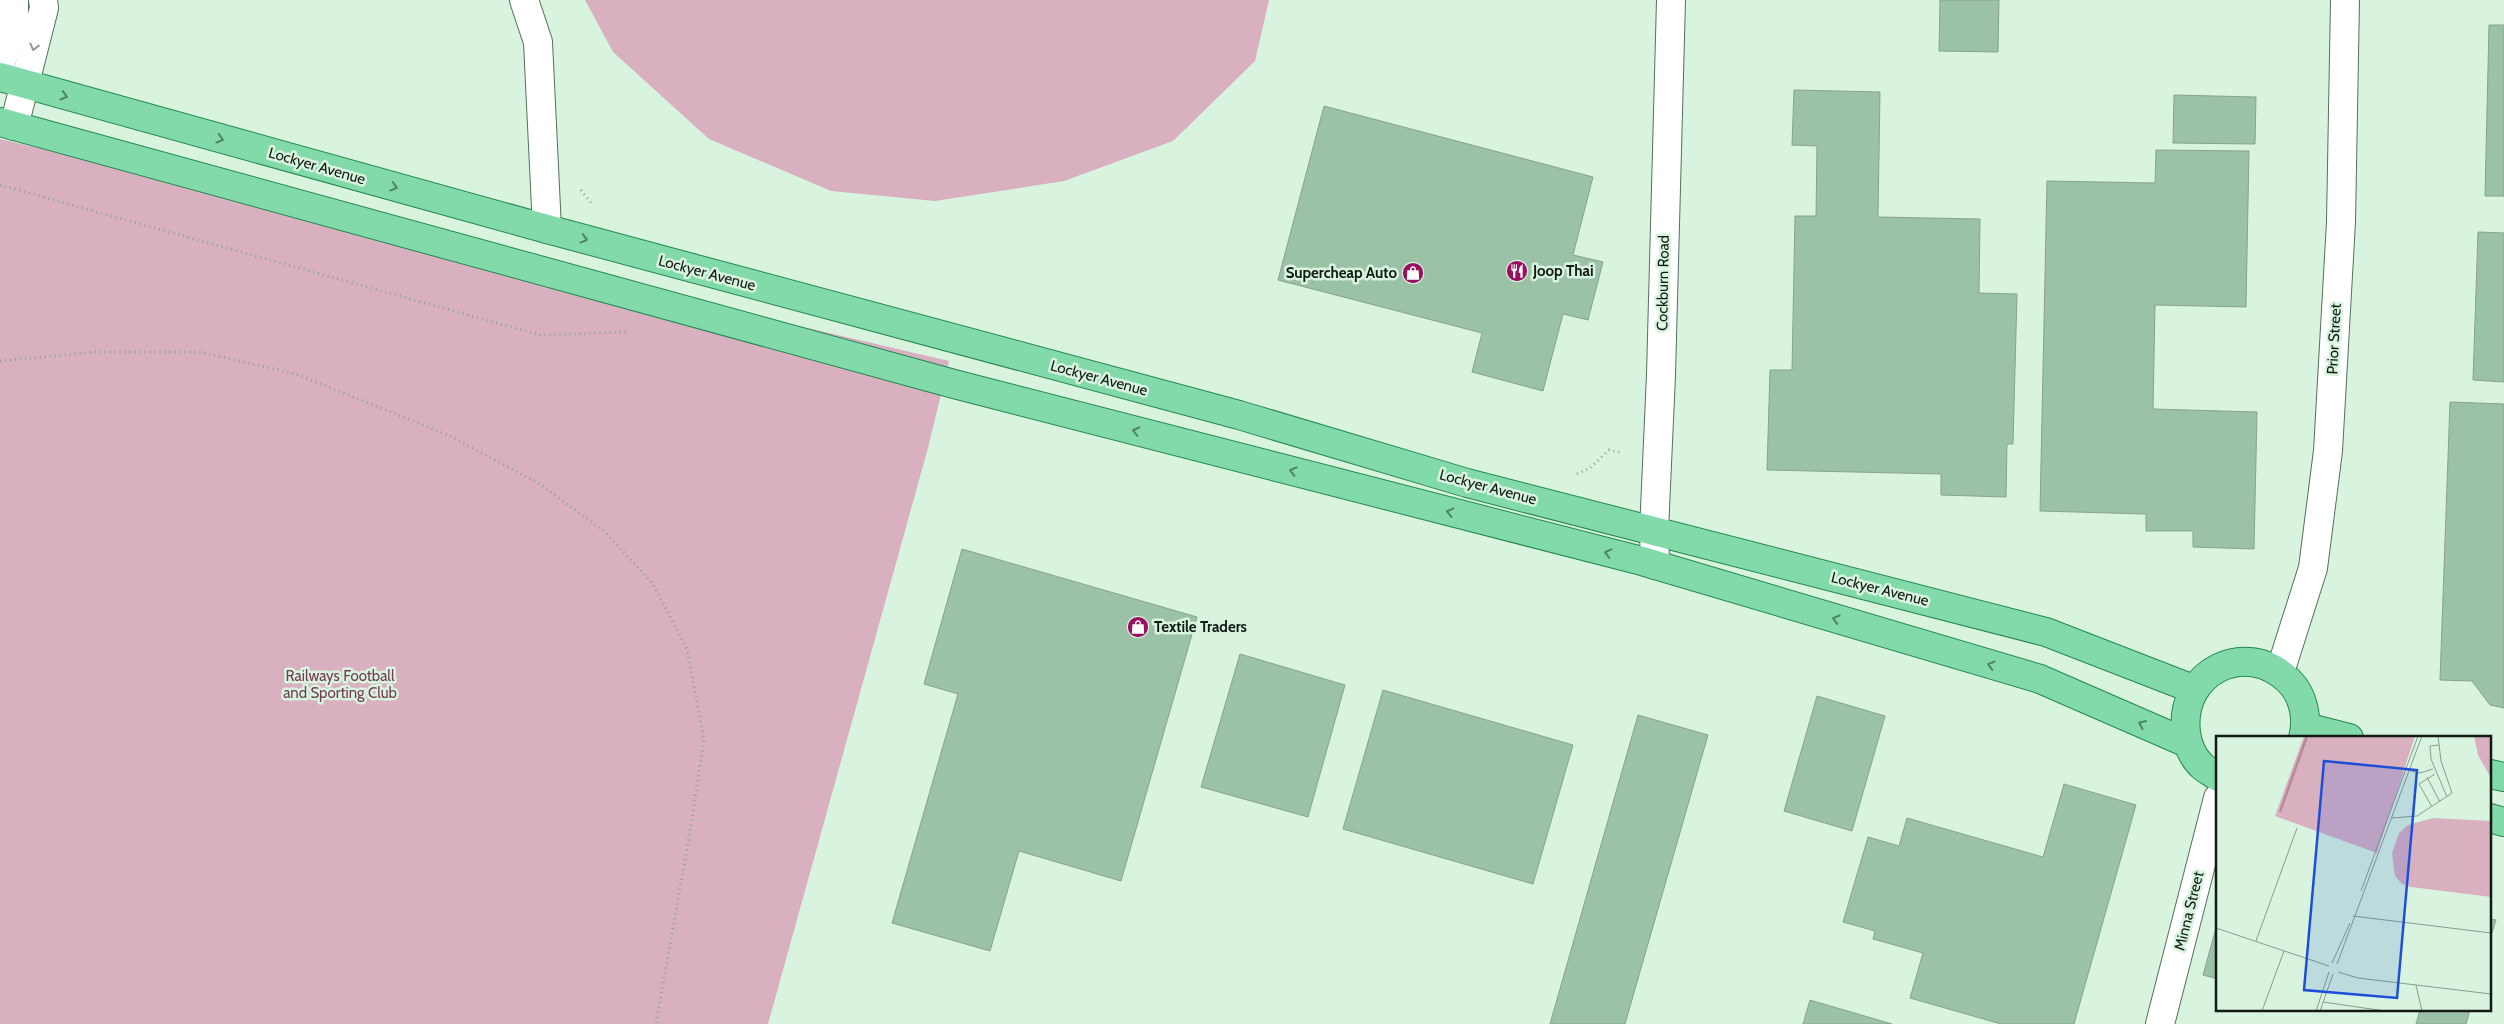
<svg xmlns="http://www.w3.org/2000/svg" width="2504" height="1024" font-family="Cabin,sans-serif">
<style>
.green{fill:#d8b0c0}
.building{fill:#9bc1a6;stroke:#88a28f}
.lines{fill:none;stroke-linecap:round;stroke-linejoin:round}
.minor-casing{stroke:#566f5e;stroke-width:30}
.major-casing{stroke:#248750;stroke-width:30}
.path{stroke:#8fa495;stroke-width:3;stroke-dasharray:1 4;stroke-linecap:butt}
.minor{stroke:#fff;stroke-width:28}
.major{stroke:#82daaa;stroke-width:28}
.oneway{stroke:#949895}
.oneway2{stroke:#4f8466}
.labels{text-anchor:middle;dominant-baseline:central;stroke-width:5;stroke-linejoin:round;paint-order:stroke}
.street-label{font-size:15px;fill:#111b14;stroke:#d8f4df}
.poi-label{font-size:15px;font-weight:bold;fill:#111b14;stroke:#d8f4df;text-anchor:start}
.park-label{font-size:15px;fill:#743b55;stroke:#d8f4df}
.inset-river{fill:none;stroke:#b58b9c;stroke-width:2.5}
.inset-road{fill:none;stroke:#889d8e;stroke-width:1}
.view{fill:#1d4ed8;fill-opacity:0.15;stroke:#1d4ed8;stroke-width:2.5}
.inset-edge{fill:none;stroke:#111b14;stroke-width:2.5}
</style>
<rect width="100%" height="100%" fill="#d8f4df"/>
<g class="green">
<path d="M585,0H1269L1255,61L1173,141L1064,181L935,201L831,191L709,139L613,52Z"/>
<path d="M0,139L949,361L928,448L768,1024H0Z"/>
</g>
<g class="building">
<path d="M1940,0H1999L1998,52L1939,51Z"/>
<path d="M2489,25H2504V196H2485Z"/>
<path d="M1794,90L1880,92L1878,217L1980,219L1979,293L2017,294L2013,444H2007L2006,497L1941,495V474L1767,470L1770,370H1792L1795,216H1816L1817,146L1792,145Z"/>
<path d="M2174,95L2256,97L2255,144L2173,143Z"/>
<path d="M1324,106L1593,177L1573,255L1603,262L1588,320L1563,314L1543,391L1472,372L1482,333L1278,280Z"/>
<path d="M2156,150L2249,151L2246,307L2155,305L2153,409L2257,412L2254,549L2193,547V531H2146V514L2040,511L2047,181L2155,183Z"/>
<path d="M2478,232L2504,233V382L2473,380Z"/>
<path d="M2450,402L2504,404V708L2490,705L2472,681L2440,680Z"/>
<path d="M962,549L1197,617L1121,881L1019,851L990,951L892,923L958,694L924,684Z"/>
<path d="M1240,654L1345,685L1308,817L1201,787Z"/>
<path d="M1383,690L1573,745L1533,884L1343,829Z"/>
<path d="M1817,696L1885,716L1852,831L1784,811Z"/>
<path d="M1638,715L1708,735L1625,1024H1550Z"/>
<path d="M2064,784L2136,805L2074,1024H2001L1910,998L1923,953L1873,939L1875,931L1843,922L1868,837L1899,846L1907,818L2043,857Z"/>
<path d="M2490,919L2496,920L2490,939Z"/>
<path d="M2218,921V979L2203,975Z"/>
<path d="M1810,1000L1892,1024H1803Z"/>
<path d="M2420,1010H2470L2466,1024H2416Z"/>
</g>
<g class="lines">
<g class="minor-casing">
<g id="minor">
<path d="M524,0L538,42L547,229"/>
<path d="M0,66L14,20V0"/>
<path d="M14,126L44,8L43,0"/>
<path d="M1655,565L1654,531L1661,375L1671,0"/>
<path d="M2280,672L2313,568L2328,451L2341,222L2345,0"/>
<path d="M2160,1024L2218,798"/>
</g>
</g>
<g class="major-casing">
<g id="major">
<path d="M0,77L547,229L1239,415L1467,483L2046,632L2193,689"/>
<path d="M0,122L954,384L1642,561L2040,679L2187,743"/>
<path d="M2306,727L2349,738"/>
<path d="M2490,774L2504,777"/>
<path d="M2218,777C2213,773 2206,770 2202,766C2193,758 2187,744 2186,732C2179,672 2246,638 2289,681C2304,696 2308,719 2303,738"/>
<path d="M2490,818L2504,822"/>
</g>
</g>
<g class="path">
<path d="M0,185L540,335L626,332"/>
<path d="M581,190L591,203"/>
<path d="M0,361L95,352H199L296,374L448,435L538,483L604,531L653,584L687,649L704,740L689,837L656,1024"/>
<path d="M1577,474L1590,468L1609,450L1623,453"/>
</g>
<use href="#minor" class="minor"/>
<use href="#major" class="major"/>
</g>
<defs><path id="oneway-chevron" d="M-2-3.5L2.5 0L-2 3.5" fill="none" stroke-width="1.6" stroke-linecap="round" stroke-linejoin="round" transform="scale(1.25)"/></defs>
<use class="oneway" href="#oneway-chevron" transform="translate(34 47) rotate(104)"/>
<g class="oneway2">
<use href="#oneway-chevron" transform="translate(64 96) rotate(16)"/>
<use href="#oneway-chevron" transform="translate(220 139) rotate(16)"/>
<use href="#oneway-chevron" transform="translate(394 187) rotate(16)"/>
<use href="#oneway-chevron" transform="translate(584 239) rotate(15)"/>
<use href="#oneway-chevron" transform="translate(1136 431) rotate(-166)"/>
<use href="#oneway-chevron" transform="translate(1293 471) rotate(-166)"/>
<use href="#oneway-chevron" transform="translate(1450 512) rotate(-166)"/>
<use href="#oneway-chevron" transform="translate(1608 553) rotate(-166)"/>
<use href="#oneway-chevron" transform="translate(1836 619) rotate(-164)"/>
<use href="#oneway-chevron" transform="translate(1991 665) rotate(-164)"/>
<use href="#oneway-chevron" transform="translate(2142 724) rotate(-156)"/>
</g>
<defs>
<g id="restaurant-disc" transform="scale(1.125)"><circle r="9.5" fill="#9a1061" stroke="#d8f4df"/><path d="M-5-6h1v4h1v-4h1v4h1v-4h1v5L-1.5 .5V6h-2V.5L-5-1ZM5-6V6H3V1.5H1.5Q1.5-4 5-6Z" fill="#fff"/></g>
<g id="shop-disc" transform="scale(1.125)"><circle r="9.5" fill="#9a1061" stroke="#d8f4df"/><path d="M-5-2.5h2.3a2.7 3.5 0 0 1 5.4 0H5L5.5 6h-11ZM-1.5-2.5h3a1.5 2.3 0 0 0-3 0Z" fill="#fff"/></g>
</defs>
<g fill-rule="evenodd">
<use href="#restaurant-disc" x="1517" y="271"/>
<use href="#shop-disc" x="1413" y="273"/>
<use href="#shop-disc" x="1138" y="627"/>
</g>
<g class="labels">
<g class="street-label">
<text transform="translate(317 166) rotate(16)">Lockyer Avenue</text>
<text transform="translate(707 273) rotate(15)">Lockyer Avenue</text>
<text transform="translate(1663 283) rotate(-89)">Cockburn Road</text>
<text transform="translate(2334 339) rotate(-87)">Prior Street</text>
<text transform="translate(1099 378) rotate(15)">Lockyer Avenue</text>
<text transform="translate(1488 487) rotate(15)">Lockyer Avenue</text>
<text transform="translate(1880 589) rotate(14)">Lockyer Avenue</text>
<text transform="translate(2189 911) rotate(-76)">Minna Street</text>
</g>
<g class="poi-label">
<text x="1533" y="271">Joop Thai</text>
<text x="1397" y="273" text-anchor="end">Supercheap Auto</text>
<text x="1154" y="627">Textile Traders</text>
</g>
<g class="park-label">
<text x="340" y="676">Railways Football<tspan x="340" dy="17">and Sporting Club</tspan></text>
</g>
</g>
<g transform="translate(2216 736)">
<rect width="275" height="275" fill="#d8f4df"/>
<path d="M88,0H199L161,117L59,80ZM258,0H275V42L262,19ZM217,82L275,85V161L195,151L186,148L179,140L176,117L183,97L192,89Z" fill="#d8b0c0"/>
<path class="inset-river" d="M64,76L91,0"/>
<path class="inset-road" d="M223,9L214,10L215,23L231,61M191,34L204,37L217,33M211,41L224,66M216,71L203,48L219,38M176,82L201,80L236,57L225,25L222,0M145,155L202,0M137,180L275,197M0,192L113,230M40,205L81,92M116,227L134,187M121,228L206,0M122,236L142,242L275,258M200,249L206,275M107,266L169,275M46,275L68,215M100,275L113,236M104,275L117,238"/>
<path class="view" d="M108,25L201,34L181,262L88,254Z"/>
<rect width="275" height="275" class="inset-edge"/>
</g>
</svg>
